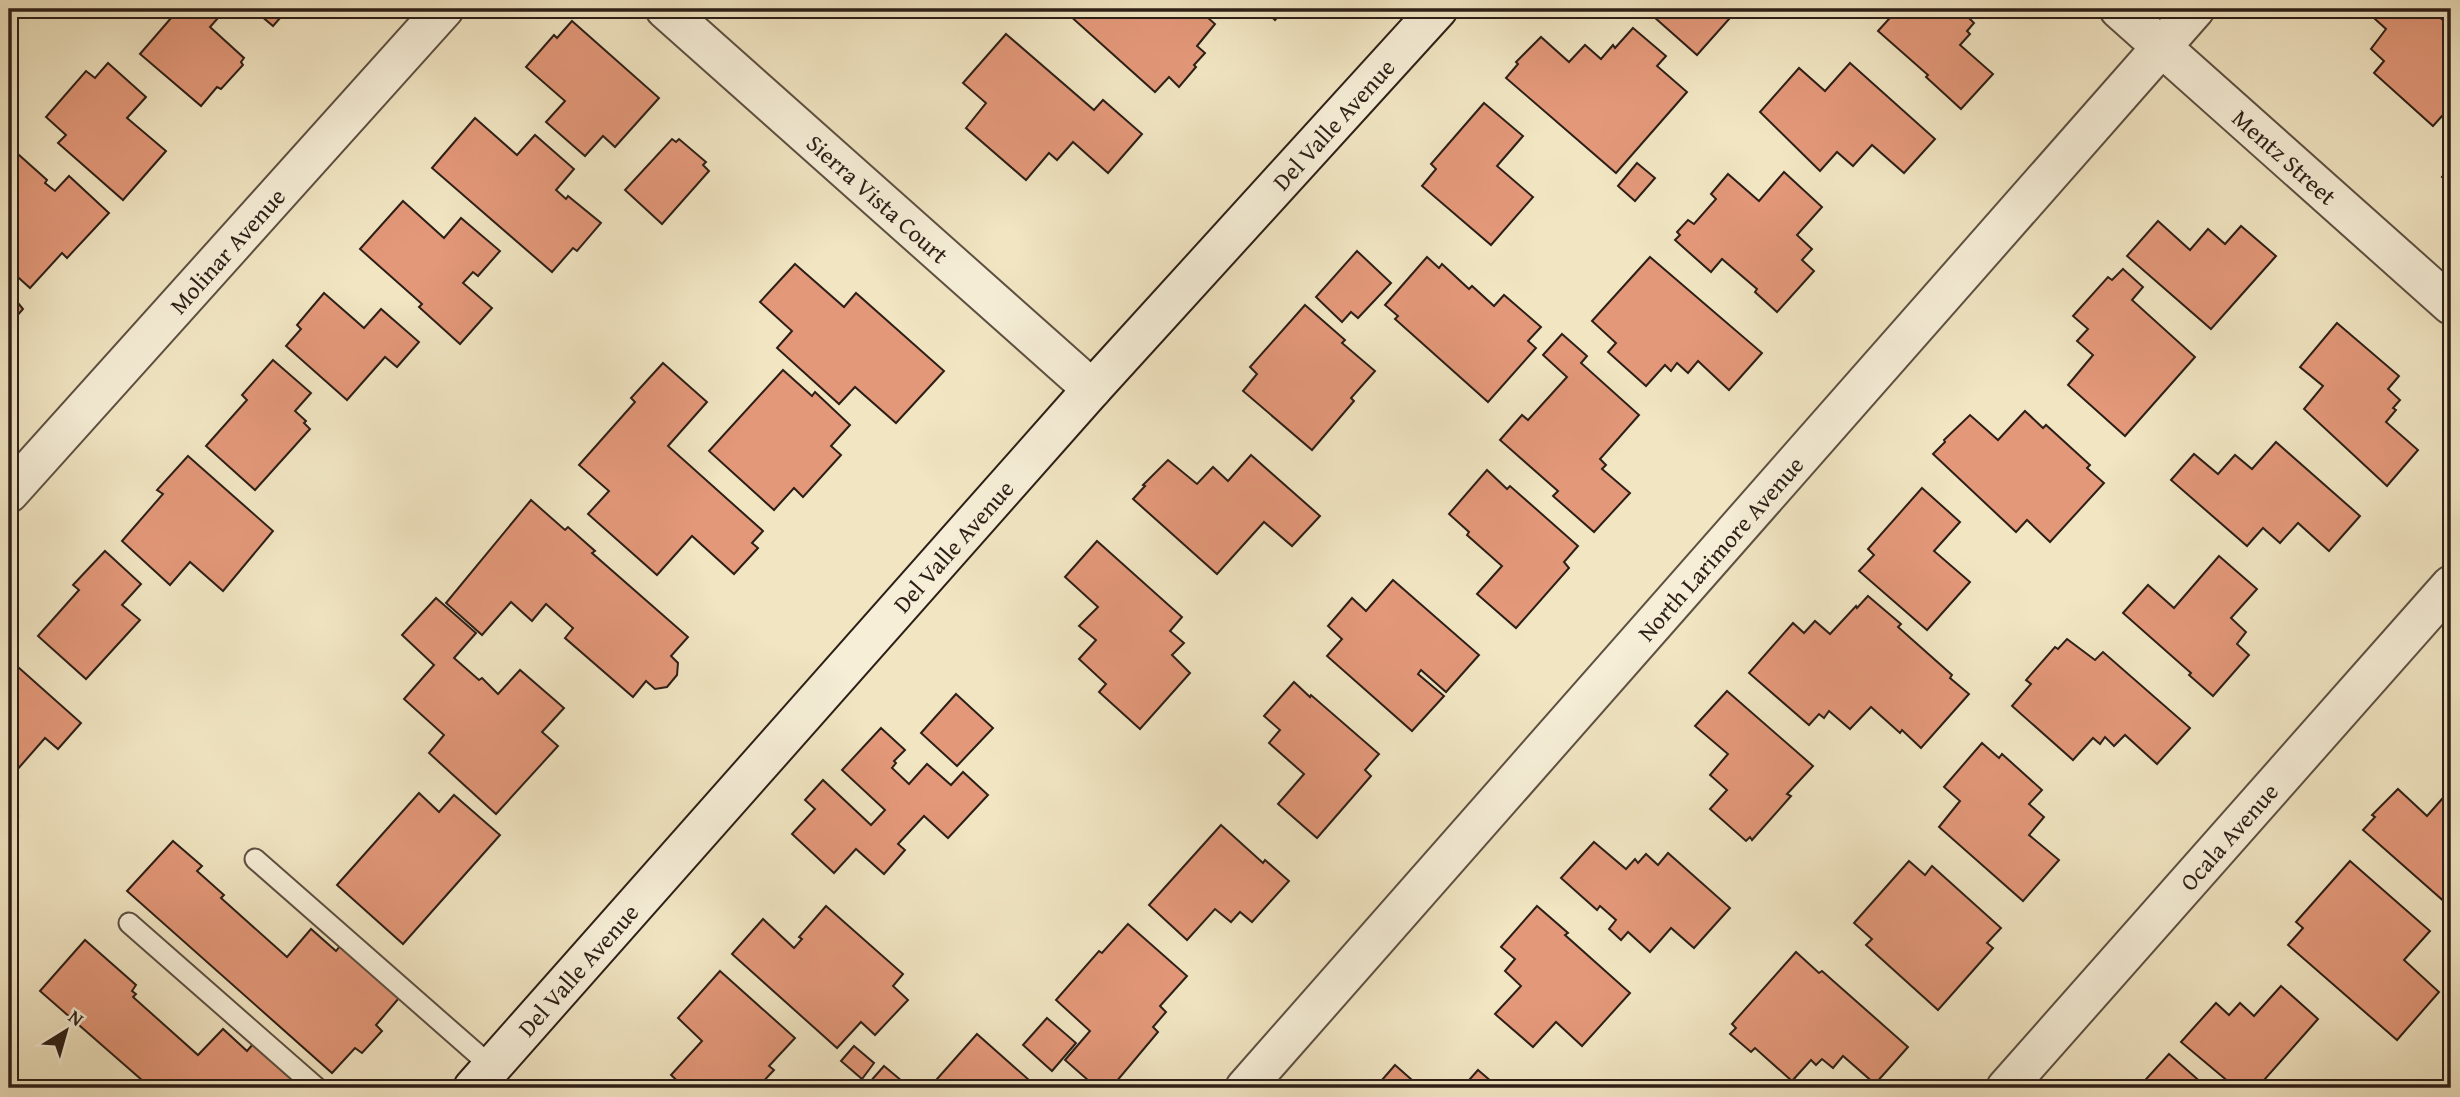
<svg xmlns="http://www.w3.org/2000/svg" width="2460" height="1097" font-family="'Gentium Book Plus',serif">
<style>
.building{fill:#e39879;stroke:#2d1f17;stroke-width:2}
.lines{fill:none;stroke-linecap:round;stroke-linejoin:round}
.lane-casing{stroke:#5e5042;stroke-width:23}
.street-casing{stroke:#5e5042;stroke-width:42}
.secondary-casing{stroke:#2d1f17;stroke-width:42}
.lane{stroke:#f6eed7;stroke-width:19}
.street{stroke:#f6eed7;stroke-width:38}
.secondary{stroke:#f6eed7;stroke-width:38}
.labels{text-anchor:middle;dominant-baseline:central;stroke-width:6;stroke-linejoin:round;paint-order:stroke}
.street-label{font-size:24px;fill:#2d1f17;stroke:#f6eed7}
</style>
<rect width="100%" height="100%" fill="#f1e5c2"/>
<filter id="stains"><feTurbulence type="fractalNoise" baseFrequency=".00286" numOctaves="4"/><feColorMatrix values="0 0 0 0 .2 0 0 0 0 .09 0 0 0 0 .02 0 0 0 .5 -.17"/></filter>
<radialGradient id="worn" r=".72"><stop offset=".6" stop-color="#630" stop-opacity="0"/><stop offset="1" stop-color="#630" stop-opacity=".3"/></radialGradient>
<g class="building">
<path d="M177,9H226L210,27L244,58L241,62L243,65L221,89L217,87L201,106L140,54L178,10Z"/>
<path d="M253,9H288L273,26Z"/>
<path d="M1073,9H1165L1173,16L1179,9H1198L1215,24L1197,46L1205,53L1194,65L1196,67L1179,87L1169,77L1155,92L1068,14Z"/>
<path d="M1263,9H1285L1275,20Z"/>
<path d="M1645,9H1738L1697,55Z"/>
<path d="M1898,9H1965L1963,12L1974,23L1967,31L1970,34L1960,45L1993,74L1961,109L1926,77L1928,75L1878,31Z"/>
<path d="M2364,9H2430L2451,27V106L2433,126L2374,73L2384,61L2371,49L2386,29Z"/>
<path d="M572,21L659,98L615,147L603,136L585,156L546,122L565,101L526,67L554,35L557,38Z"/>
<path d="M1633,28L1666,56L1657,66L1687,92L1616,173L1506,78L1518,64L1516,62L1541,37L1569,62L1585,45L1601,59L1613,45L1615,48Z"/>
<path d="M1006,34L1094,110L1103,100L1142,134L1108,173L1073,142L1057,160L1049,153L1026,180L966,128L986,103L963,83Z"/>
<path d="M108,63L146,97L127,118L166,151L123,200L58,143L66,135L46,117L86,71L95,78Z"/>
<path d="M1850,63L1935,139L1904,173L1872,145L1853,166L1837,152L1820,171L1760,112L1799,68L1825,91Z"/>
<path d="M1484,103L1523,136L1497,166L1533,197L1491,245L1422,186L1436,169L1431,164Z"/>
<path d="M475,118L517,155L535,135L574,169L556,190L566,199L568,196L601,223L577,251L573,248L552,272L432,168Z"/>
<path d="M672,139L676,142L679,139L706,162L703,165L709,171L662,224L625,190Z"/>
<path d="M9,146L47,180L45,183L55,191L69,176L109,213L67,258L62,253L30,288L9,269Z"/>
<path d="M1637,163L1655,178L1635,201L1618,186Z"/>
<path d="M2451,167V185L2442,177Z"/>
<path d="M1784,172L1822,207L1797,235L1812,249L1802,260L1814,271L1777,312L1755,292L1757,289L1722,259L1711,272L1675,240L1680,235L1677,232L1688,220L1694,224L1716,199L1711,194L1728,174L1759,201Z"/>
<path d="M403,201L444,238L461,218L500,251L478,276L473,272L463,283L492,308L460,344L419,307L422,304L360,249Z"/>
<path d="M2158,221L2190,250L2208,229L2225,244L2241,226L2276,256L2211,329L2127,256Z"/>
<path d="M1357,251L1391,283L1358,318L1351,312L1342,322L1316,297Z"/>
<path d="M1427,257L1439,268L1442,264L1469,289L1472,286L1494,306L1504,295L1541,327L1528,341L1536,348L1488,402L1395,319L1398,316L1385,305Z"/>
<path d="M1650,257L1762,353L1729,390L1698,361L1688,373L1677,363L1671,371L1665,365L1646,386L1608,352L1616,343L1592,321Z"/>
<path d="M795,264L844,307L856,293L944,371L896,423L855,387L839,404L777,348L792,331L760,302Z"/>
<path d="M2123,269L2143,287L2132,300L2195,357L2125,436L2068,385L2093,355L2077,341L2088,329L2073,316L2108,277L2112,280Z"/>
<path d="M9,292L23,309L9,325Z"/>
<path d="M324,293L364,328L381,309L419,342L397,367L385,357L347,400L286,346L301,329L297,325Z"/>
<path d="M1305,305L1345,340L1342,343L1375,371L1351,398L1354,401L1312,450L1243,391L1257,374L1250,367Z"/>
<path d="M2337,323L2399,376L2388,389L2400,400L2393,408L2396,410L2386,422L2418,450L2387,486L2304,409L2323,386L2300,367Z"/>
<path d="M1562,334L1587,356L1581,363L1639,415L1600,459L1606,465L1602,469L1630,493L1594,532L1553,496L1558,491L1500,440L1522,415L1528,420L1567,377L1543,355Z"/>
<path d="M273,360L311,393L295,411L306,421L304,423L310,429L255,490L206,446L247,400L242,395Z"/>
<path d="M663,363L707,402L668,446L763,531L752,543L758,548L734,574L692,536L657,575L588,514L609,491L579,465L635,402L631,398Z"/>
<path d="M783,370L812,396L815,392L850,425L831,446L841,455L803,497L794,488L774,510L709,451Z"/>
<path d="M2025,411L2043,428L2046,425L2090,465L2087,468L2104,483L2050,542L2027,520L2016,532L1933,454L1945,442L1944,440L1970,415L1998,440Z"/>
<path d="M2276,442L2360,516L2329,551L2298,523L2280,543L2263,528L2247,546L2171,480L2194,454L2218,474L2235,455L2252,469Z"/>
<path d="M1251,455L1320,516L1292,546L1264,522L1217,574L1133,499L1145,486L1143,485L1168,460L1197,484L1213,467L1228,481Z"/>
<path d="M188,456L273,531L223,591L190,562L170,585L122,541L163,494L157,490Z"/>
<path d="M1487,470L1507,489L1510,486L1578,546L1564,562L1569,568L1516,628L1477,594L1502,566L1467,535L1469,532L1449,514Z"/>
<path d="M1922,488L1960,522L1934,551L1970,582L1927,630L1859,571L1874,555L1868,549Z"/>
<path d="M531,500L565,530L568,527L595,551L592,553L688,637L671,656L678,663L677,675L667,687L655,689L646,681L633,697L565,638L573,628L546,604L532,621L511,602L482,635L446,603Z"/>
<path d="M1097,541L1182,617L1170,631L1184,643L1172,655L1190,673L1140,729L1099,692L1106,684L1079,659L1096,640L1079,626L1098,607L1065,577Z"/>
<path d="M105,551L141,584L122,605L140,620L86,679L38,636L79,590L73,585Z"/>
<path d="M2219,556L2257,589L2231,618L2246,632L2237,644L2249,655L2213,696L2189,675L2191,673L2123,613L2148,585L2174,608Z"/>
<path d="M1393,580L1479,655L1446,692L1421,670L1418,674L1444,696L1412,731L1327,656L1342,639L1328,626L1352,598L1366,611Z"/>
<path d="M1868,596L1901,624L1898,627L1952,675L1950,678L1969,694L1921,748L1902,730L1900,733L1871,707L1850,729L1829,711L1824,718L1819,714L1809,725L1749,673L1793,623L1804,633L1815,621L1830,634L1856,606L1857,608Z"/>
<path d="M436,598L476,633L454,658L479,680L482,678L498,694L520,670L564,708L542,732L558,746L496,814L429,753L444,735L404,699L434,665L402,635Z"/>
<path d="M2067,639L2095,660L2103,652L2190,728L2157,764L2125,735L2114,746L2105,737L2100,744L2093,738L2073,760L2012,706L2031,684L2026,680L2055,647L2058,649Z"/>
<path d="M9,659L81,723L58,749L45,738L9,779Z"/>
<path d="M1294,682L1310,697L1311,695L1379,754L1365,770L1371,776L1317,838L1278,804L1304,774L1269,743L1280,730L1264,716Z"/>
<path d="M1727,691L1813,766L1787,794L1791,796L1752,840L1750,837L1746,841L1710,809L1727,790L1710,775L1728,754L1695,726Z"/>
<path d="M956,694L993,728L957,766L921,733Z"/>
<path d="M881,728L905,750L894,761L896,763L892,768L909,784L927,764L951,785L963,772L988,795L948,838L924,816L898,844L905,850L884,874L856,849L834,873L792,834L815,809L805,800L823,780L871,825L885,810L842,770Z"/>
<path d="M1982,743L1999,758L2002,754L2042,790L2029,804L2044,817L2029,835L2059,860L2023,901L1939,827L1960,801L1944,787Z"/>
<path d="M2398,789L2427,816L2442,799L2451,807V899L2447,904L2363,830L2375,817L2372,815Z"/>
<path d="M419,793L439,812L454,795L500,835L403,944L337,885Z"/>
<path d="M9,807L18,816L9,826Z"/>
<path d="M1221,825L1263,863L1265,860L1289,881L1252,922L1240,912L1231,922L1215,909L1187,940L1149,905Z"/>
<path d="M173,841L202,866L197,871L224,895L221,898L287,957L311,929L336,951L340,946L399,998L376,1025L382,1031L362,1053L355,1048L332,1073L127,891Z"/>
<path d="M1594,842L1626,869L1635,859L1638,863L1646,854L1658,865L1668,853L1730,908L1694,948L1671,928L1650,952L1628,932L1621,940L1609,929L1616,920L1600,906L1597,910L1561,878Z"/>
<path d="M1909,861L1925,875L1932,866L2001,928L1987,943L1993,948L1938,1010L1866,945L1872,939L1854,923Z"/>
<path d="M2350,861L2430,931L2404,960L2439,992L2397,1040L2288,945L2303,928L2296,922Z"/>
<path d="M826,906L903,974L893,986L908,1000L875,1035L861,1022L837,1048L732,954L763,919L794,948L802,939L799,937Z"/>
<path d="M1537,906L1568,933L1565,935L1630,993L1582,1046L1556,1022L1533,1047L1495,1014L1521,986L1505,971L1515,959L1501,947Z"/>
<path d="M1128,924L1187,976L1160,1006L1166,1012L1153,1027L1158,1032L1111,1088H1097L1065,1060L1090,1031L1056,1000L1099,951L1102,953Z"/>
<path d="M85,940L136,985L132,991L136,994L133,997L198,1055L223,1029L247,1051L253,1044L302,1088H151L40,991Z"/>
<path d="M1796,952L1819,973L1822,971L1908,1047L1875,1084L1843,1056L1833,1068L1822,1059L1816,1065L1811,1060L1792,1081L1755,1048L1751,1052L1730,1034L1736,1028L1732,1024Z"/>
<path d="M720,971L795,1038L769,1066L774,1070L757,1088H685L671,1075L702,1041L678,1018Z"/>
<path d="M2281,986L2318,1019L2257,1088H2236L2181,1042L2216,1003L2229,1015L2240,1003L2254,1016Z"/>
<path d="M1047,1018L1076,1043L1052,1071L1023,1045Z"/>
<path d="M977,1034L1038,1088H929Z"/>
<path d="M854,1046L874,1063L862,1079L841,1061Z"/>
<path d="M2169,1054L2204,1085L2201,1088H2138Z"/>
<path d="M1395,1065L1421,1088H1375Z"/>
<path d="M884,1066L902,1081L896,1088H874L869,1083Z"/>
<path d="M1478,1070L1499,1088H1462Z"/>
</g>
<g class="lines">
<g class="lane-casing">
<g id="lane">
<path d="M255,859L492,1067"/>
<path d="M129,923L317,1088"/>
</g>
</g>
<g class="street-casing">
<g id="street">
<path id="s1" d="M665,9L1092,389"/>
<path id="s2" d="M2119,9L2451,305"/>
<path id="s3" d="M9,493L444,9"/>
<path id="s4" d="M1245,1088L2195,9"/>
<path id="s5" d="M2006,1088L2451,585"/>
</g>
</g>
<g class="secondary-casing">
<g id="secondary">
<path id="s6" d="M473,1088L1092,389L1438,9"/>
</g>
</g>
<use href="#lane" class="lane"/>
<use href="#street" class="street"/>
<use href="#secondary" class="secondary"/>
</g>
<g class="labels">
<g class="street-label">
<text stroke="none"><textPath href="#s6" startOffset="1292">Del Valle Avenue</textPath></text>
<text stroke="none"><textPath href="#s2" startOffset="222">Mentz Street</textPath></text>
<text stroke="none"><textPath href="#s1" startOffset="285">Sierra Vista Court</textPath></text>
<text stroke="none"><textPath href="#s3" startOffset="326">Molinar Avenue</textPath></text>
<text stroke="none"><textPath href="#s6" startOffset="724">Del Valle Avenue</textPath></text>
<text stroke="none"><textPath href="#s4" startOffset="719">North Larimore Avenue</textPath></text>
<text stroke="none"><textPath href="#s5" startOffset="336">Ocala Avenue</textPath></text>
<text stroke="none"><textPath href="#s6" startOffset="158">Del Valle Avenue</textPath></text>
</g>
</g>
<rect width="2460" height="1097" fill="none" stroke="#f1e5c2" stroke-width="35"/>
<rect x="10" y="10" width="2439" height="1076" fill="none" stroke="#2d1f17" stroke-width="3.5"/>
<rect x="18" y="18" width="2425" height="1062" fill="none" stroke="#2d1f17" stroke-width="2"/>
<g transform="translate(66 1031) rotate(37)" stroke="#f6eed7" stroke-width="5" paint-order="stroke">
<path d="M0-5L12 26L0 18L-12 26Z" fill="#2d1f17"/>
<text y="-10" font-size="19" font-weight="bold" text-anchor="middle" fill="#2d1f17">N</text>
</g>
<rect width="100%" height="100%" filter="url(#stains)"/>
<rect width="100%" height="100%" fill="url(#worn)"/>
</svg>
